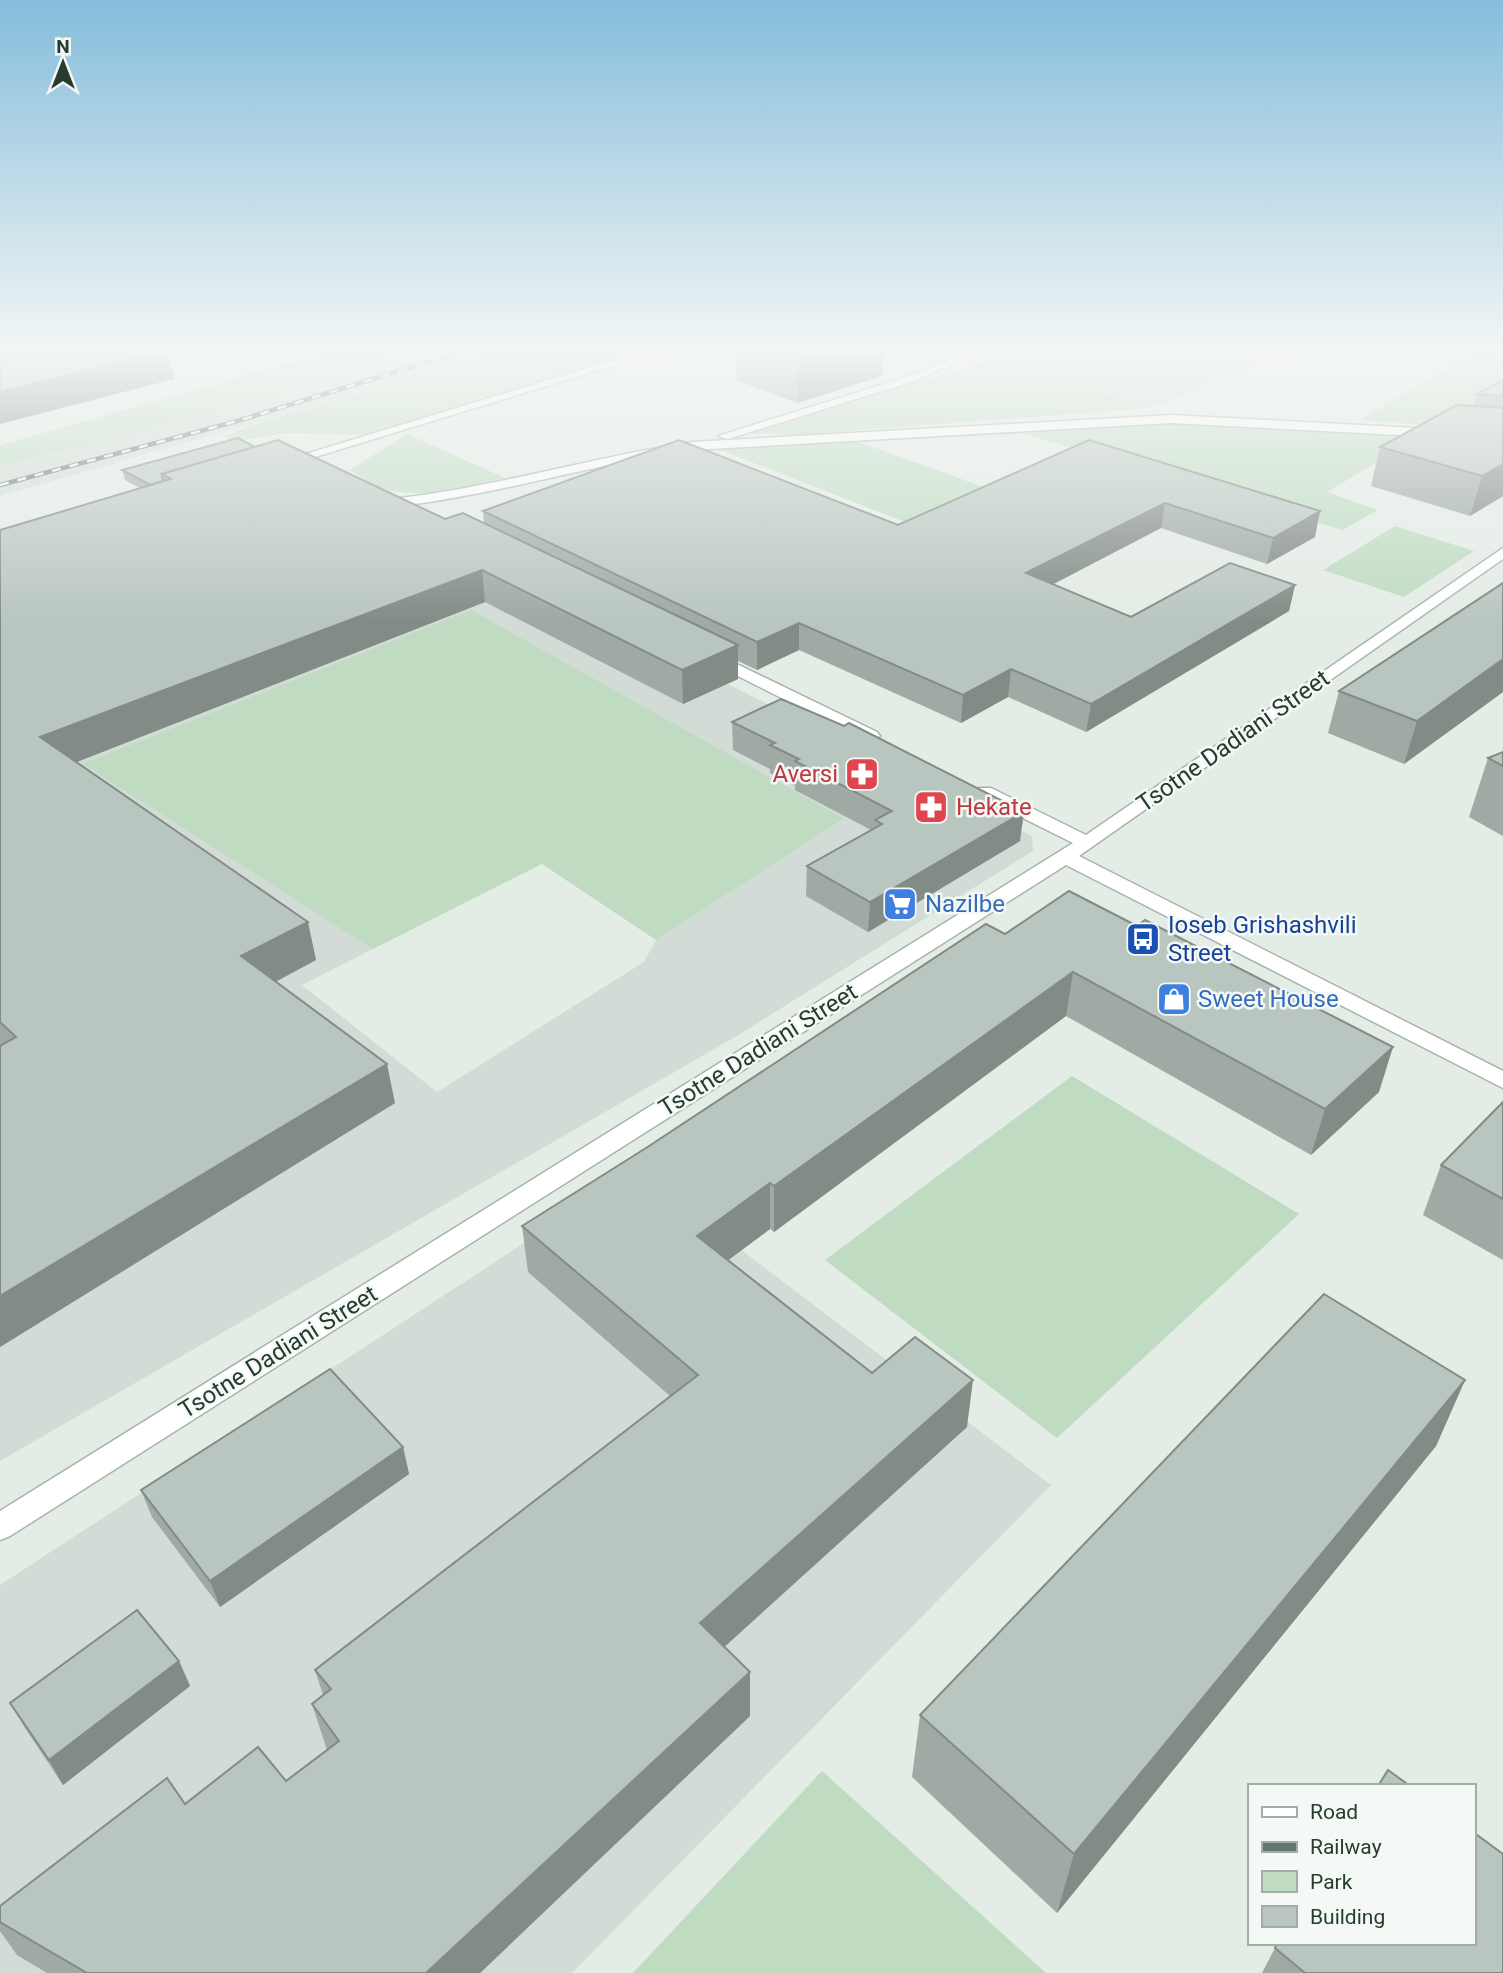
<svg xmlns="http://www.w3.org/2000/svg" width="1503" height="1973" font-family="Roboto,sans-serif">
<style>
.built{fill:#d2dbd5;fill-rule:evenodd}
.green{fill:#bfdbc1}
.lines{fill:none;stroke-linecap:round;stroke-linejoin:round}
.minor-casing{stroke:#a7b4ac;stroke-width:3}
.minor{fill:#fff;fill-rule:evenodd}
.rail-casing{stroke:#5f776c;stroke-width:4.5}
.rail{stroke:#f4f9f5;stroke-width:2.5;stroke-dasharray:9;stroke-linecap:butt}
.wall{fill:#9faaa4}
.shaded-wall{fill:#828b86}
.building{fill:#b9c6bf;stroke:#828b86;stroke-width:2}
.labels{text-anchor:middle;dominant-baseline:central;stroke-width:5;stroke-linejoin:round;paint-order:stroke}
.street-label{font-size:24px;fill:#253c31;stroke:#f4f9f5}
.health-label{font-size:24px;fill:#be3a42;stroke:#f4f9f5;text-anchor:end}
.shop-label{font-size:24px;fill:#366cbe;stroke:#f4f9f5;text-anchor:start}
.transit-label{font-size:24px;fill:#164399;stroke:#f4f9f5;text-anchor:start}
</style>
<rect width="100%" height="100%" fill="#e4ece6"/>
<g class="built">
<path d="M426,347H503L434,372L0,496V467L223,410Z"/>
<path d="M953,347H1300L1150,408L988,361Z"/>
<path d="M315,478L1032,836L1033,851L735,1037L0,1461V558ZM471,610L843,820L656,940L644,962L437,1092L302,985L373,949Z"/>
<path d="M636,1170L1051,1485L572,1973H0V1585Z"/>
</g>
<g class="green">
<path d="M349,347H426L223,410L0,467V445Z"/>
<path d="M503,347H653L367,435L286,433L234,442L226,436L251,425L434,372Z"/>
<path d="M1484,347L1503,349V396L1449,427L1359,420Z"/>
<path d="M988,361L1150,408L796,435L746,433Z"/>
<path d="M1193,423L1337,431L1416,439L1327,492L1378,510L1342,530L1015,431Z"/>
<path d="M407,434L505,478C467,486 422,500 384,489C372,486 360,476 350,470Z"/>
<path d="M851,439L989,489L913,525L720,450Z"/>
<path d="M1395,526L1474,551L1404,597L1323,570Z"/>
<path d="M471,610L844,819L656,940L542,864L373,949L83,764Z"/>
<path d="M1072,1076L1299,1214L1057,1438L825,1260Z"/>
<path d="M822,1771L1046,1973H633Z"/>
</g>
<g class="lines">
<g class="minor-casing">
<g id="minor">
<path d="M657,347H674L286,466H278L276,463Z"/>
<path d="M969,352L978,354L911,382L728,439L718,436L903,378Z"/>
<path d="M1171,415L1437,429L1443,433L1437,437L1171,423L692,450C594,464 499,494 400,506L393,502L400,498C499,486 594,457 692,442Z"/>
<path d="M1503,548V559L1079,856L1503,1071V1088L1066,865L10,1536L0,1540V1511L1073,843L979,796L976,792L979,788H991L1086,835Z"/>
<path d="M712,652L877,732L880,736L871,741L865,740L706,660L704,657L706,654Z"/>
</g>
</g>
<use href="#minor" class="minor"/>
<g class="rail-casing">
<path id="rail" d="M0,485L241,420L476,347"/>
</g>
<use href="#rail" class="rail"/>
</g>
<g class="wall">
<path d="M736,347H884L882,376L797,403L736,380Z"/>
<path d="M1503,380V496L1470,516L1371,486L1380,447L1474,406L1477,394Z"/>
<path d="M1089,440L1315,537L1267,564L1161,528L1052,584L1131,617L1295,585L1289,611L1086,732L1008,697L961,723L799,650L757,670L738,661V679L683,704L485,602L77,762L316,960L275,981L395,1103L0,1347V530L140,488L125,480L122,470L255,447L445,519L484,523L483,511L898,525Z"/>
<path d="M1503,583V692L1404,764L1328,733L1339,691Z"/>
<path d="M732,722L1020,841L868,932L806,896L807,866L871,830L795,790V786L770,773V769L733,750Z"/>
<path d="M1503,752V836L1469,817L1488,758Z"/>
<path d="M1005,934L1379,1092L1311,1155L1066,1016L774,1232L770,1229L728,1260L872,1373L967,1427L724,1647L750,1716L480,1973H47L17,1955L0,1931V1906L185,1804L286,1781L327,1750L312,1704L323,1695L315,1670L670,1396L528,1272L522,1226Z"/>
<path d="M1503,1102V1260L1423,1215L1441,1165Z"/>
<path d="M1465,1380L1436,1446L1057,1913L912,1777L920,1715Z"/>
<path d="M403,1447L409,1474L220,1607L152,1517L141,1490Z"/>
<path d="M179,1661L190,1686L63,1785L25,1728L10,1703Z"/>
<path d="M1275,1948L1503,1973H1262Z"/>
</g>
<g class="shaded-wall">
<path d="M807,347H884L882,376L797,403L798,350Z"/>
<path d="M168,350L174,379L0,424V392Z"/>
<path d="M1503,440V496L1470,516L1482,476Z"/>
<path d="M1165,503L1161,528L1023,600L1026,573Z"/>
<path d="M1320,511L1315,537L1267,564L1273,538Z"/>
<path d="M482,570L485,602L51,772L40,737Z"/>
<path d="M1295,585L1289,611L1086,732L1091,704Z"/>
<path d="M799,623V650L757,670V642Z"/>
<path d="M738,645V679L683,704L682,670Z"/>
<path d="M1503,659V692L1404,764L1417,721Z"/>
<path d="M1011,669L1008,697L961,723L963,695Z"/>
<path d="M1024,812L1020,841L868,932L870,902Z"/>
<path d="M308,922L316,960L251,995L241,956Z"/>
<path d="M1073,972L1066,1016L774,1232V1186Z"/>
<path d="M1393,1047L1379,1092L1311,1155L1325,1109Z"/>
<path d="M387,1064L395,1103L0,1347V1296Z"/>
<path d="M770,1183V1229L699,1282L697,1236Z"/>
<path d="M973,1380L967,1427L701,1668L700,1623Z"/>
<path d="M1465,1380L1436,1446L1057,1913L1074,1854Z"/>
<path d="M403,1447L409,1474L220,1607L210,1581Z"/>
<path d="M179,1661L190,1686L63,1785L49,1760Z"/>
<path d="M750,1672V1716L480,1973H426Z"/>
</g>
<g class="building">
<path d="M0,347H162L168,350L0,392Z"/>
<path d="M791,347H807L798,350Z"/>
<path d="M1503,380V396L1477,394Z"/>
<path d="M1457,405L1503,408V464L1482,476L1380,447Z"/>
<path d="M238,438L255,447L162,474L163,481L150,485L122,470Z"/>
<path d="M278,440L445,519L463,513L738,645L682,670L482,570L40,737L308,922L241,956L387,1064L0,1296V1046L16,1037L0,1022V530L171,479L162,474Z"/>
<path d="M679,440L898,525L1089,440L1320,511L1273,538L1165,503L1026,573L1131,617L1230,563L1295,585L1091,704L1011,669L963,695L799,623L757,642L483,511Z"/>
<path d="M1503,583V659L1417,721L1339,691Z"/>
<path d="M781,699L844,726L849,723L1024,812L870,902L807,866L882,824L875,820L892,811L795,761L799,759L770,745L775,743L732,722Z"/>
<path d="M1503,752V766L1488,758Z"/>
<path d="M1069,891L1137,926L1145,920L1393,1047L1325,1109L1073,972L774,1186L770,1183L697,1236L872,1373L915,1337L973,1380L700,1623L750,1672L426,1973H87L0,1922V1906L167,1778L185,1804L258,1747L286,1781L339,1741L312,1704L331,1689L315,1670L698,1375L522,1226L646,1148L986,924L1005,934Z"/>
<path d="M1503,1102V1199L1441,1165Z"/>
<path d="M1324,1294L1465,1380L1074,1854L920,1715Z"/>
<path d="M330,1369L403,1447L210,1581L141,1490Z"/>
<path d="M137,1610L179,1661L49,1760L10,1703Z"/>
<path d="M1388,1770L1410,1786H1378Z"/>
<path d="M1473,1832L1503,1854V1973H1305L1275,1948L1277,1943H1473Z"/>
</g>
<linearGradient id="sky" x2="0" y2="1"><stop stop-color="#85bddb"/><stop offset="0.56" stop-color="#f3f6f4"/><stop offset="1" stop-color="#f3f6f4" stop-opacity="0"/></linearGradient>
<rect width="1503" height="623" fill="url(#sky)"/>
<defs>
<g id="pharmacy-square" transform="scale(1.75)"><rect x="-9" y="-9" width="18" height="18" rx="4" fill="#e0444e" stroke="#f4f9f5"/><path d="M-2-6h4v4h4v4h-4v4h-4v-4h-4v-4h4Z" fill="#fff"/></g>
<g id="supermarket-square" transform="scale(1.75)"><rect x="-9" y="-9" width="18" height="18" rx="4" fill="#3f7fe0" stroke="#f4f9f5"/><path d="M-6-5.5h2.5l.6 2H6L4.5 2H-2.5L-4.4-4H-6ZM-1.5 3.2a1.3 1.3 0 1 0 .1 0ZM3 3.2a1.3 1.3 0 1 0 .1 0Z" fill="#fff"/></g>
<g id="bus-square" transform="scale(1.75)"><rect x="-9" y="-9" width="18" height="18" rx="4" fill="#1a4fb4" stroke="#f4f9f5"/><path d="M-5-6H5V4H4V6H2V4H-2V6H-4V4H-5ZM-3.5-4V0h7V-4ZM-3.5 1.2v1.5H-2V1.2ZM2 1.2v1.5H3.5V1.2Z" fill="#fff"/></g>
<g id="shop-square" transform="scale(1.75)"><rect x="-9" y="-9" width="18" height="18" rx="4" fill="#3f7fe0" stroke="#f4f9f5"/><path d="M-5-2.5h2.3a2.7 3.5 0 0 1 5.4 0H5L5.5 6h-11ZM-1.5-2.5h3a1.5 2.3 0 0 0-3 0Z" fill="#fff"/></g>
</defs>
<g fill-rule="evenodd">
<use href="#pharmacy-square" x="862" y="774"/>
<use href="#pharmacy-square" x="931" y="807"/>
<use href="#supermarket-square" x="900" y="904"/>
<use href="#bus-square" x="1143" y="939"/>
<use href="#shop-square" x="1174" y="999"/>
</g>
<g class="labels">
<g class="street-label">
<text transform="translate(1233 741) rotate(-35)">Tsotne Dadiani Street</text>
<text transform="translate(758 1050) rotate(-32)">Tsotne Dadiani Street</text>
<text transform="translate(278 1352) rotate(-32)">Tsotne Dadiani Street</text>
</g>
<g class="health-label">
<text x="838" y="774">Aversi</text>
<text x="956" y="807" text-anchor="start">Hekate</text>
</g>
<g class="shop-label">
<text x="925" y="904">Nazilbe</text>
<text x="1198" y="999">Sweet House</text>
</g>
<g class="transit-label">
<text x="1168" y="925">Ioseb Grishashvili<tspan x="1168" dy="28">Street</tspan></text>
</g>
</g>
<rect x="1248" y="1784" width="228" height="161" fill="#f4f9f5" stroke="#a1ada7" stroke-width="2"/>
<rect x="1262" y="1807" width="35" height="10" fill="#ffffff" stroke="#a1ada7" stroke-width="2"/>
<text x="1310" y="1819" font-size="21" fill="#253c31">Road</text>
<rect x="1262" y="1842" width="35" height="10" fill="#5f776c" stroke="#a1ada7" stroke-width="2"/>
<text x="1310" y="1854" font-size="21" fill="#253c31">Railway</text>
<rect x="1262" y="1871" width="35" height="21" fill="#bfdbc1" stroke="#a1ada7" stroke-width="2"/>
<text x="1310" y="1889" font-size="21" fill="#253c31">Park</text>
<rect x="1262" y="1906" width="35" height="21" fill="#b9c6bf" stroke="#a1ada7" stroke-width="2"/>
<text x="1310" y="1924" font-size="21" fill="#253c31">Building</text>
<g transform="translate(63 63)" stroke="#f4f9f5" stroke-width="5" paint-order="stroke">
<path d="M0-5L12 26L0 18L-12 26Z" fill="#253c31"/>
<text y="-10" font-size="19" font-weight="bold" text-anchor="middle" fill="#253c31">N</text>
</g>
</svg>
